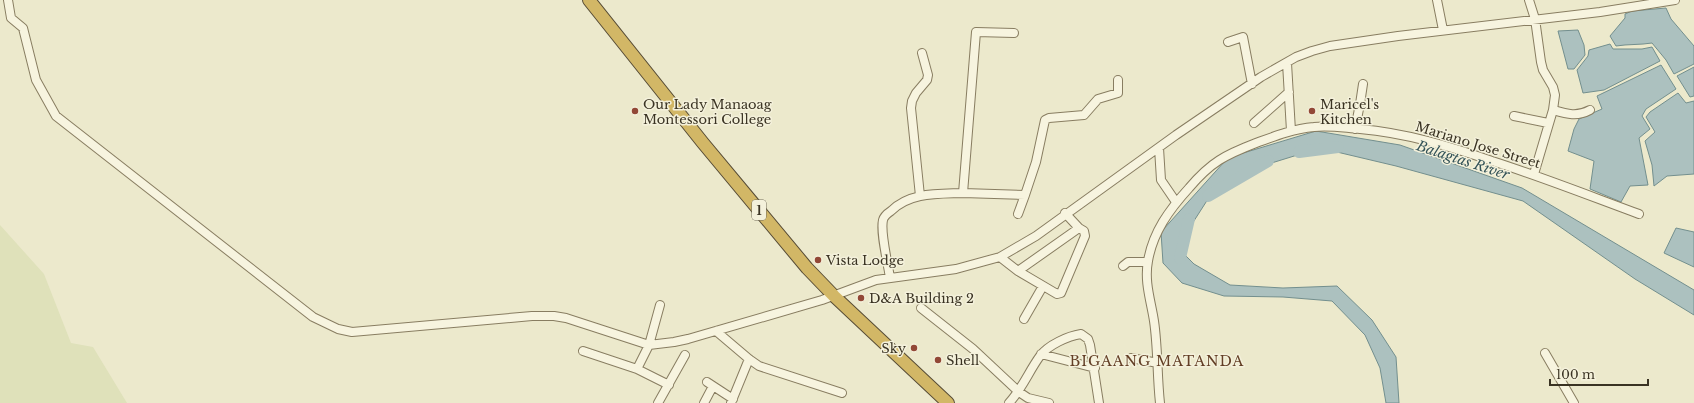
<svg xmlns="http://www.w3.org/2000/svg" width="1694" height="403" viewBox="0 0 1694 403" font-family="'Libre Baskerville',serif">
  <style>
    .farmland { fill: #dfe1ba }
    .water { fill: #acc1bf; stroke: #738f8e }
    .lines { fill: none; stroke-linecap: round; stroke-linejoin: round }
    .river { stroke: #acc1bf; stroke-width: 12 }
    .minor-casing { stroke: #887d61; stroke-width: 10 }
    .highway-casing { stroke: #564b35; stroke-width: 14 }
    .minor { stroke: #f7f4df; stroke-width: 8 }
    .highway { stroke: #d2b766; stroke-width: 12 }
    .poi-dot { fill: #924836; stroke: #f4f1db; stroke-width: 1.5 }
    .labels { text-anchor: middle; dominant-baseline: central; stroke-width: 3; stroke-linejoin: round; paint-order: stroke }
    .shield { fill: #f4f1db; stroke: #726c5a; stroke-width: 1 }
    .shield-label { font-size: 12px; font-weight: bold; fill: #3a3323 }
    .poi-label { font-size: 13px; fill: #3a3323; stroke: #f4f1db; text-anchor: start }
    .street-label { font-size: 13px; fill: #3a3323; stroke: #f4f1db }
    .water-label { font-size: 14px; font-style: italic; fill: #345358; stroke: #f4f1db }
    .neighbourhood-label { font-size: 14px; letter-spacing: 1px; fill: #633f26; stroke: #f4f1db }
  </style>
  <rect width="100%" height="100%" fill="#ece9cc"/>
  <!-- farmland -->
  <path class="farmland" d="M0,225L44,274L71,343L93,347L127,403H0Z"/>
  <!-- water -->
  <path class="water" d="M1666,8L1671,19L1694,46V64L1674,74L1666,60L1652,43C1640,45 1628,44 1616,46L1610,36L1625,18V14L1632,11Z
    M1578,30L1584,45L1585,55L1574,69H1568L1558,31Z
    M1610,44L1613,49H1642L1652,47L1660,61L1604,90L1583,93L1577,70L1588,56L1589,50Z
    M1661,65L1676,89L1646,109L1642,116L1650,129L1639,138L1648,185L1630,186L1621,202L1590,189L1594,161L1568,151L1574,129L1579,119L1602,109L1597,96Z
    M1694,67V96L1690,97L1677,76Z
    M1678,93L1686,103L1694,101V174L1667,176L1654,186L1652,165L1645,141L1655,132L1646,117L1650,112Z
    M1316,131L1400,145L1522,188L1694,290V315L1635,279L1523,201L1396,166L1320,148L1236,174L1208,199L1183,238L1184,254L1194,264L1230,285L1283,288L1337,286L1372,320L1396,357L1399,403H1386L1380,368L1365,335L1332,301L1283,297L1224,296L1182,283L1163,263L1161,232L1225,161L1230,157Z
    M1676,228L1694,232V267L1664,253Z"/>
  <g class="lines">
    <!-- river -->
    <path class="river" d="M1299,152L1338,147
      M1208,196L1268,161
      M1180,258L1189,219"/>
    <defs>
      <path id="minor" d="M8,0L11,18L23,28L36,80L56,116L313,317L338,329L352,332L532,316H554L566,318L649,345L674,342L688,339L822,300L876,280L956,269L1000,257L1036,236L1176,135L1261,77L1296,57L1312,51L1330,46L1398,36L1600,12L1675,0
        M1437,0L1443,30
        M1529,0L1535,19L1541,62L1543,70L1553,87L1555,95L1553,110L1534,174
        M1228,42L1243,37L1252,84
        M1287,63L1291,131
        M1553,110C1567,114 1577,117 1590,110
        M1514,116L1548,123
        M1254,123L1289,92
        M1355,129L1360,104L1363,84
        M1159,148L1161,180L1176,202
        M963,193L1025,195L1036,162L1045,120L1049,118L1084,115L1098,99L1118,93V80
        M920,196L911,108L912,101L916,93L927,80L928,75L922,53
        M1018,214L1025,195
        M1000,257L1018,271L1079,228
        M1123,266L1128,262H1147
        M1018,271L1057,294L1061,293L1085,236L1084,231L1079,228L1065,213
        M890,278C888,263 880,233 883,220C884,216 888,213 891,211C910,192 938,194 963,193L976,32L1014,33
        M921,308L973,349L1019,392L1028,398L1049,403
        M1024,319L1043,286
        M716,331L749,359L759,366L842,393
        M583,351L637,369L669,385
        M1545,353L1574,403
        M1041,354L1095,368
        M1131,358L1158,363
        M637,369L649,345L660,305
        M707,382L733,399
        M658,403L685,355
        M704,403L713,386
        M731,403L749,359
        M1009,403C1022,389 1029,371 1040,356C1048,345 1068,336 1081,334L1088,339L1090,345L1099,403
        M1160,403C1157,376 1158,348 1154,321C1151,301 1144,282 1148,261C1153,232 1169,210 1189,188C1211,162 1225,155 1256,143C1275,136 1293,129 1314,127C1329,125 1345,128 1360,129C1406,133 1449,146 1492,161C1542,177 1590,196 1639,214"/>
      <path id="highway" d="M589,0L703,143L807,268L834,296L948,403"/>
    </defs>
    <!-- minor casing -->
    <use href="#minor" class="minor-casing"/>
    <!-- highway casing -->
    <use href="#highway" class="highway-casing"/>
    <!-- minor -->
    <use href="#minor" class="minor"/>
    <!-- highway -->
    <use href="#highway" class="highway"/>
  </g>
  <!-- markers -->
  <g class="poi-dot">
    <circle cx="635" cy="111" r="4"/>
    <circle cx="1312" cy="111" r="4"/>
    <circle cx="818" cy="260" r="4"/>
    <circle cx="861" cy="298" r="4"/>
    <circle cx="914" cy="348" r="4"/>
    <circle cx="938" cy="360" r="4"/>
  </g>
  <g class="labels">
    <!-- shield labels -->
    <rect class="shield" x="752" y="200" width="14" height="20" rx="3"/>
    <g class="shield-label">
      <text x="759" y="210">1</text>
    </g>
    <!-- poi labels -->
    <g class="poi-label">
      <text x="643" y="104">Our Lady Manaoag<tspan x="643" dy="15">Montessori College</tspan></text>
      <text x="1320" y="104">Maricel's<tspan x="1320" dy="15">Kitchen</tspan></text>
      <text x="826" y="260">Vista Lodge</text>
      <text x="869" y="298">D&amp;A Building 2</text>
      <text x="906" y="348" text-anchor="end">Sky</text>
      <text x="946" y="360">Shell</text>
    </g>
    <!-- street labels -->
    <g class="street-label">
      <text transform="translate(1478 145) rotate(17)">Mariano Jose Street</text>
    </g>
    <!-- water labels -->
    <g class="water-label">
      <text transform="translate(1463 160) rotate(18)">Balagtas River</text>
    </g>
    <!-- neighbourhood labels -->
    <g class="neighbourhood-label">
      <text x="1157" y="361">BIGAANG MATANDA</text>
    </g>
  </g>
  <!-- scale -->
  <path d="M1550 379v6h98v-6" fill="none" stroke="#3a3323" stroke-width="2"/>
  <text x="1556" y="379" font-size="12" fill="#3a3323" stroke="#f4f1db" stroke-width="3" paint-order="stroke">100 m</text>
</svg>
